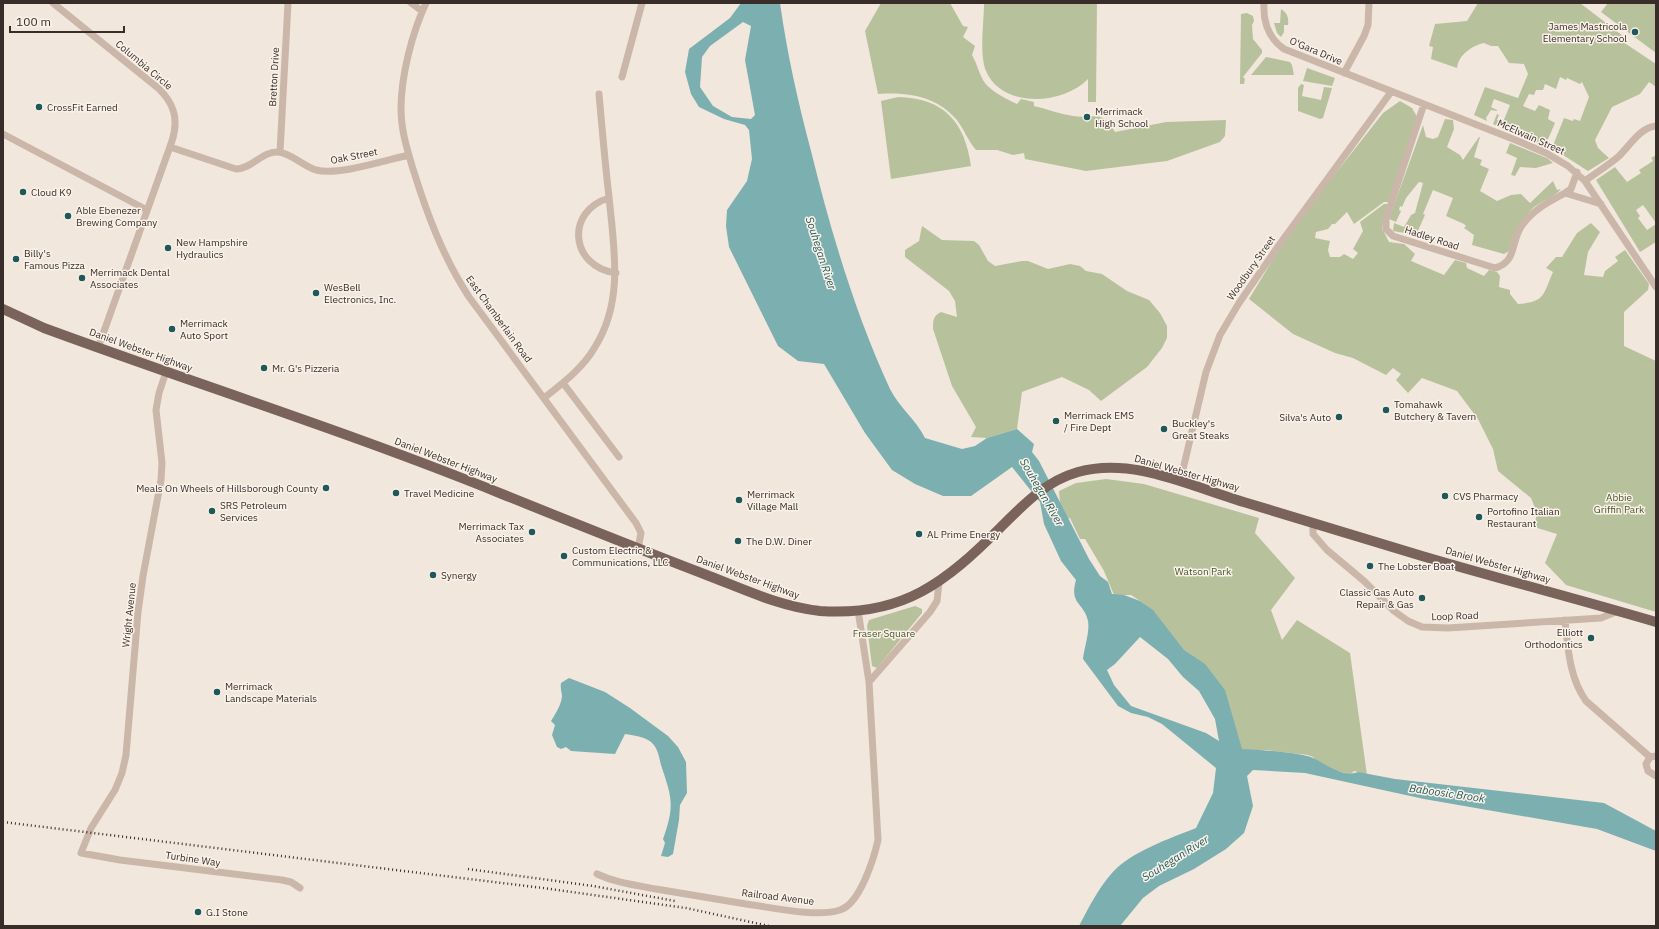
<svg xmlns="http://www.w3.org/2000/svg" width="1659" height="929" viewBox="0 0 1659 929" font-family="'IBM Plex Sans',sans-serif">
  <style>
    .green { fill: #b7c29d }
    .water { fill: #7cafb0; fill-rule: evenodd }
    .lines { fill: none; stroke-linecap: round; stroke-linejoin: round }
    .minor { stroke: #cbb7a9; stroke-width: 7 }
    .primary { stroke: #79635a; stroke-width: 10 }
    .rail { stroke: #382d29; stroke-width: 2.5; stroke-dasharray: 1 3; stroke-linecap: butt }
    .poi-dot { fill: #1e5859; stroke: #faf2e9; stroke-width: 1.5 }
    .labels { text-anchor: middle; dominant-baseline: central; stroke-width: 3; stroke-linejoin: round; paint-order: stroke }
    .poi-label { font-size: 10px; fill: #382d29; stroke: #faf2e9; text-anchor: start }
    .street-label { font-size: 10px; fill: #382d29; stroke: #faf2e9 }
    .park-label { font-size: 10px; fill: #48562c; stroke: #faf2e9 }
    .water-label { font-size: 11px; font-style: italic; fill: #1e5859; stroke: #faf2e9 }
  </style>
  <rect width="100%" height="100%" fill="#f2e7dd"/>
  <!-- green -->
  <path class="green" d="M881,3H950L963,26L968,27L963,37L975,46L972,55C977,64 978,70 982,78C987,90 1007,99 1017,104L1021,99L1034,102V106C1047,109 1060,114 1073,116C1094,119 1102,109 1115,132L1166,122L1226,120L1225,136L1220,142L1167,161L1086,171L1025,159L1024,153L1013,155L997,150H976C968,141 964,129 956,119C936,96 907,92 878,94L865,31Z
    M984,3H1097L1096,102H1088V79C1063,105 1002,109 986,71C979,54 984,22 984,3Z
    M1478,3H1580L1623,36L1626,44L1656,64V87L1649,82L1640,94L1612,107L1595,140L1598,148L1609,158L1588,171L1552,148L1564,118L1573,121L1574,119L1580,121L1589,97L1582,82L1580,84L1567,78L1566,80L1560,77L1556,89L1545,84L1543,90H1536L1534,95L1529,94L1523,106L1535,111L1539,105L1550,110L1548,119L1555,123L1545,146L1493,124L1497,114L1499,115L1497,120L1503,122L1510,105L1494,99L1491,107L1497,110V111L1491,110L1486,118L1487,121L1474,115L1485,87L1518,98L1528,74L1524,64L1509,63L1498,46H1491L1484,43C1472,46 1459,54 1457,68L1431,59L1433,47L1429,46L1435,24L1467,21Z
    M1608,3H1656V53L1601,12Z
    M1281,9C1287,13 1289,17 1288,25H1284V32L1281,37L1277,33L1274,23H1280Z
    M1247,13L1253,16L1254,21L1252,25L1253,39L1262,50V53L1243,77L1245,79L1244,84H1240L1241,14Z
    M1266,57L1290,62L1292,65L1294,75H1251Z
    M1307,68L1335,78L1332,86L1303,81Z
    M1301,84L1304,85L1302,96L1321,100L1324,87L1332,88L1323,118L1320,119L1298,111V88Z
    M898,97C944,98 965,122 971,166L891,179L881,101Z
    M1400,101L1412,108L1419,120L1392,202H1384L1354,224L1347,212L1335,224H1332L1328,229L1316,232L1315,238L1330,241L1328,250L1330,257H1340L1344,254L1353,259L1358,253L1353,249L1363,231L1360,222L1384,204H1388L1382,228L1389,242L1404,244L1415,254L1411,261L1444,275L1455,260L1466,263L1467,268L1484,276L1489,270L1497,272L1500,276L1499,287L1510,290V294L1518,304C1545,302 1543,295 1553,272L1546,268L1556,257H1562L1577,233L1591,223L1600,232L1588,252L1584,275L1603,277L1605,271L1618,261L1615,257L1625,250L1649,284L1648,290L1624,312V346L1656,361V612L1566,585L1545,563L1557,534L1534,527L1537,513L1531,498L1498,471L1493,449L1478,419L1457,391L1422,378L1408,393L1396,380L1401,374L1393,368L1386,375L1353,358L1335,353L1293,334L1249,299L1281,246L1324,188L1383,113Z
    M1445,119L1453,120L1454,129L1447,147L1460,155L1463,160L1479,137H1480L1474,157L1482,160L1480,165L1489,169L1480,191L1497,201L1511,195L1521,194L1530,203L1553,181L1557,190L1561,189C1553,199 1539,201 1530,211C1522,222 1516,238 1509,251L1504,254L1472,245L1474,235L1464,228L1466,226L1464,224L1446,216L1453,198L1433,190L1423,214L1425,215L1416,235L1393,231L1394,223L1404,227L1411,215L1415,213L1423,183L1419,182L1406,198L1402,207L1400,206L1399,210L1401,211L1396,222L1389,219L1423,125L1426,137L1433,139L1438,137Z
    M1510,143L1547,158L1553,163L1536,168L1520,167L1515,176L1511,175L1517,158L1506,153Z
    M1656,155V223L1643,205L1636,210L1640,216L1638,218L1647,230L1656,224V242L1640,252L1596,180L1615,167L1627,182L1641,173L1639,170L1653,161L1651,158Z
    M922,226L942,240L974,241L979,245L988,261L995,266L1022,261H1028L1048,269L1070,264L1080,266L1086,271L1102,274L1127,291L1149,300L1160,313L1167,326V338L1162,348L1147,367L1101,401L1089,390L1062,377L1022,392L1017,429L987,438L971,437L976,427L952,386L933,329C933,320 933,316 941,312L957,317L955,301L949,291L905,257V250L919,241Z
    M1106,479L1144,484L1259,518L1255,533L1295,578L1271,610L1282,640L1297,620L1350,653L1367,775L1354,771L1351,774L1322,768L1313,757L1308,755L1265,750L1243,752L1178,653L1143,603L1131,595H1114L1104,571L1085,539H1080L1070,518L1066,519L1060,503L1059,491L1076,483Z
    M915,606L922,609V613L877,668L872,666L867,626L869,620Z"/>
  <!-- water -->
  <path class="water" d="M741,3H780C787,53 798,102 811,151C831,232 855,313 890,389C899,407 916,420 925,438L962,449L975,446L987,438L1017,429L1034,444L1032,452L1039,461L1089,559L1100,576L1108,582L1112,594L1124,595L1140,601L1153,610L1184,650L1205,664L1225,690L1242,749C1259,750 1299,752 1313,758C1326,764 1343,778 1358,772L1395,779L1604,803L1656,831V851L1597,829L1424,799L1305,773L1253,770L1247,776L1253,806L1244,833L1226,849L1194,869L1159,886L1143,898L1120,926H1079C1089,907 1098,889 1112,873C1130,852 1171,838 1196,828L1213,793L1216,768L1162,724L1148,717L1131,713L1118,706L1083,659C1084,648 1090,632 1088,621C1084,602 1069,605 1076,580L1061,561L1044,524L1040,502L1012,467L971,496H943L915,484L892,470L865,433L824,364L798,361L778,346L729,247L726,226L727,210L747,181L752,159L749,130L745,125L724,119L699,107L691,94L685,72L689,49L730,18ZM743,22L751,26L745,60L755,115L751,119L732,117L713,106L700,87L702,57L710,46ZM1140,637L1168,659L1183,677L1199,691L1215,719L1219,741L1206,733L1131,706L1114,685L1107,670L1115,664Z
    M569,678L605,692L630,708L668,736L678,747L686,762L687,793L680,805L679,820L673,854L668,857L661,856L665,843L663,839C675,805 672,798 661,765C659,757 658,748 651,742C645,737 633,735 625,734L615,754L571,751L566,747L561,749L557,747L552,735L555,725L551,721C555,715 562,703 562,696C562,692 560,689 561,683Z"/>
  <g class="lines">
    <!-- minor -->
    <path class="minor" d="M53,3L158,88C174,103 179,119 172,141L98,348
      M411,3L422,11
      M426,3C412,33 401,76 401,109C401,130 407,149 413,169C427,214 443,257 469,297L636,523L641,533L638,549
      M1264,3C1263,22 1268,38 1284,49L1518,141L1546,153L1568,166L1585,181L1656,287
      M1344,73L1364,36L1368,25L1369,3
      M622,77L642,3
      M1424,104L1386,219V229L1393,236L1495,268C1518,262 1510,240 1523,224C1534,209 1549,202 1565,193L1601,204
      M3,134L147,210
      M170,147L236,169C252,169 262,151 278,152C291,153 303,166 316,170C338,176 386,160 409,155
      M280,152L288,3
      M1585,181C1596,173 1607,166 1618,157C1629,147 1640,127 1656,126
      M1565,193L1571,189L1577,172
      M609,198C565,211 570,267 616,273
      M166,372L159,393L156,410L162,463L161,480L143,576L138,612L126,755L122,773L115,790L91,828L81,853L120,860L282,880L291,882L300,888
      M563,383L619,457
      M544,398C563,383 583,368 595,347C624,301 614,248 609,197C605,163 602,128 599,94
      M1180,482L1206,372L1220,335L1239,303L1279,245L1391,92
      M1313,523V534L1327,550L1364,581L1394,611L1408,621L1422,627L1448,628L1601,618L1618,611
      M858,610L869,682
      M1565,620C1568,648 1569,677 1586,701L1650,757
      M1656,756L1650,757L1646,764L1648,771L1656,776
      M597,874C616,883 636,885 656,889C686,894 716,899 746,904C770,907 817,918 840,910C860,904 874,858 878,840L869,682L930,612L937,601L939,583"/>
    <!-- primary -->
    <path class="primary" d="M3,309L44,328C196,384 352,433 502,494C569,521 636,548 704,574C741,588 780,607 820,611C903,617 946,582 1001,527C1024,504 1046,481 1078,472C1134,456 1194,488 1247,503C1305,520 1363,538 1422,556C1500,579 1578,599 1656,622"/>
    <!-- rail -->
    <path class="rail" d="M3,822L543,888L686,908L769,926
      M468,869L593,886L675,901"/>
  </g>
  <!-- markers -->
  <g class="poi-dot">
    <circle cx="1635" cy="32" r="4"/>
    <circle cx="39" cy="107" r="4"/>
    <circle cx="1087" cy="117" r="4"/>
    <circle cx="23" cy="192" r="4"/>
    <circle cx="68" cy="216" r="4"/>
    <circle cx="168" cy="248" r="4"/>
    <circle cx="16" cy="259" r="4"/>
    <circle cx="82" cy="278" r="4"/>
    <circle cx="316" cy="293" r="4"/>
    <circle cx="172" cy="329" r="4"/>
    <circle cx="264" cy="368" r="4"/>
    <circle cx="1386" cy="410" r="4"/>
    <circle cx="1339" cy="417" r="4"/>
    <circle cx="1056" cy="421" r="4"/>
    <circle cx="1164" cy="429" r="4"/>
    <circle cx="326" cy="488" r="4"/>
    <circle cx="396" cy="493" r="4"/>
    <circle cx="1445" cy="496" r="4"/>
    <circle cx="739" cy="500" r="4"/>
    <circle cx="212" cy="511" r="4"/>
    <circle cx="1479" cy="517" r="4"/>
    <circle cx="532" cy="532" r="4"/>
    <circle cx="919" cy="534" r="4"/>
    <circle cx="738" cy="541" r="4"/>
    <circle cx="564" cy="556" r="4"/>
    <circle cx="1370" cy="566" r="4"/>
    <circle cx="433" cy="575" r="4"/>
    <circle cx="1422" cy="598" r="4"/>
    <circle cx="1591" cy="638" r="4"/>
    <circle cx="217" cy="692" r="4"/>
    <circle cx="198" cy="912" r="4"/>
  </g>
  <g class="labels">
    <!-- poi labels -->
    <g class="poi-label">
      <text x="1627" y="26" text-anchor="end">James Mastricola<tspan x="1627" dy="12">Elementary School</tspan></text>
      <text x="47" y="107">CrossFit Earned</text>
      <text x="1095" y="111">Merrimack<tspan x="1095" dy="12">High School</tspan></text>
      <text x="31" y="192">Cloud K9</text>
      <text x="76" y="210">Able Ebenezer<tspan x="76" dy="12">Brewing Company</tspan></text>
      <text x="176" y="242">New Hampshire<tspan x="176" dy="12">Hydraulics</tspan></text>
      <text x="24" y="253">Billy's<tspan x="24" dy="12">Famous Pizza</tspan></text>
      <text x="90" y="272">Merrimack Dental<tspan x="90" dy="12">Associates</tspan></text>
      <text x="324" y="287">WesBell<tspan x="324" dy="12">Electronics, Inc.</tspan></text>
      <text x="180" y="323">Merrimack<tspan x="180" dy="12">Auto Sport</tspan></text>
      <text x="272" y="368">Mr. G's Pizzeria</text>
      <text x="1394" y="404">Tomahawk<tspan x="1394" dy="12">Butchery &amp; Tavern</tspan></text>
      <text x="1064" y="415">Merrimack EMS<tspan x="1064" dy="12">/ Fire Dept</tspan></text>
      <text x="1331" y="417" text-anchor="end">Silva's Auto</text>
      <text x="1172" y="423">Buckley's<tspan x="1172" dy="12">Great Steaks</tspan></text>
      <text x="318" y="488" text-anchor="end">Meals On Wheels of Hillsborough County</text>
      <text x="404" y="493">Travel Medicine</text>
      <text x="747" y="494">Merrimack<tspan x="747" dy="12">Village Mall</tspan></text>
      <text x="1453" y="496">CVS Pharmacy</text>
      <text x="220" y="505">SRS Petroleum<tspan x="220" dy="12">Services</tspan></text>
      <text x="1487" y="511">Portofino Italian<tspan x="1487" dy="12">Restaurant</tspan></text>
      <text x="524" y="526" text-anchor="end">Merrimack Tax<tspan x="524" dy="12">Associates</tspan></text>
      <text x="927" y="534">AL Prime Energy</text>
      <text x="746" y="541">The D.W. Diner</text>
      <text x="572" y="550">Custom Electric &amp;<tspan x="572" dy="12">Communications, LLC</tspan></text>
      <text x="1378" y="566">The Lobster Boat</text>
      <text x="441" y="575">Synergy</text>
      <text x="1414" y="592" text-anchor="end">Classic Gas Auto<tspan x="1414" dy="12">Repair &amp; Gas</tspan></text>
      <text x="1583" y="632" text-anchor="end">Elliott<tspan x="1583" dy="12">Orthodontics</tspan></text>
      <text x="225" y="686">Merrimack<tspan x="225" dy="12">Landscape Materials</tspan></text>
      <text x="206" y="912">G.I Stone</text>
    </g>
    <!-- street labels -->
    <g class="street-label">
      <text transform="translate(1316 51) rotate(23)">O'Gara Drive</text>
      <text transform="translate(144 65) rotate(40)">Columbia Circle</text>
      <text transform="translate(274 77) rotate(-87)">Bretton Drive</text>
      <text transform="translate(1531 137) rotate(24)">McElwain Street</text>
      <text transform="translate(354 156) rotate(-11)">Oak Street</text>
      <text transform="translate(1432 238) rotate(18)">Hadley Road</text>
      <text transform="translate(1251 268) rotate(-55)">Woodbury Street</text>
      <text transform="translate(499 319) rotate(54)">East Chamberlain Road</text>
      <text transform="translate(141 350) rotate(20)">Daniel Webster Highway</text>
      <text transform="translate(446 460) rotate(21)">Daniel Webster Highway</text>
      <text transform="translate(1187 473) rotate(16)">Daniel Webster Highway</text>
      <text transform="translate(1498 565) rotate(16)">Daniel Webster Highway</text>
      <text transform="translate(748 577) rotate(20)">Daniel Webster Highway</text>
      <text transform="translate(129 615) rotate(-84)">Wright Avenue</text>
      <text transform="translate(1455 616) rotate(-2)">Loop Road</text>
      <text transform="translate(193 859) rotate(8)">Turbine Way</text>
      <text transform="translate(778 897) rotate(7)">Railroad Avenue</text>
    </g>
    <!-- park labels -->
    <g class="park-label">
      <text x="1619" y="497">Abbie<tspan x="1619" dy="12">Griffin Park</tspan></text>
      <text x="1203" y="571">Watson Park</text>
      <text x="884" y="633">Fraser Square</text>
    </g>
    <!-- water labels -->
    <g class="water-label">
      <text transform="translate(821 253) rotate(72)">Souhegan River</text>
      <text transform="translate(1042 492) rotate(60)">Souhegan River</text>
      <text transform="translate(1447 793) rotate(8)">Baboosic Brook</text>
      <text transform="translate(1175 858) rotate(-32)">Souhegan River</text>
    </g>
  </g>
  <!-- border -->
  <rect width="1659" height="929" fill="none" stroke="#382d29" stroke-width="8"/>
  <!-- scale -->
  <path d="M10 26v6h114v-6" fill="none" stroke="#382d29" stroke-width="2"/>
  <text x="16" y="26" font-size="12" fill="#382d29" stroke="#faf2e9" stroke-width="3" paint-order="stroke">100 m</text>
</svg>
